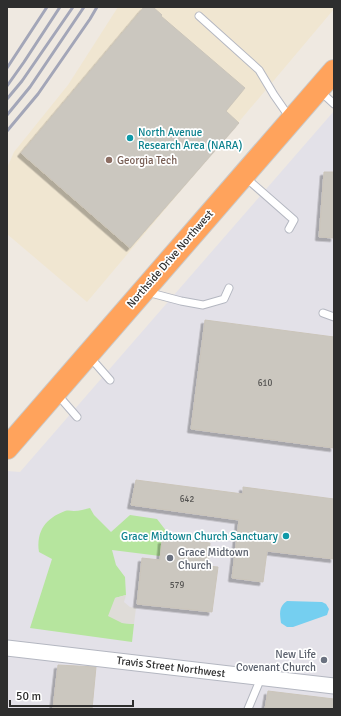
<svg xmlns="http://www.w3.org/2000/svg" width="341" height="716" viewBox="0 0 341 716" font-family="Signika,sans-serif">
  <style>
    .industrial { fill: #e3e1e8 }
    .education { fill: #f0e6d1 }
    .green { fill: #b6e59e }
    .plaza { fill: #dfdcd8 }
    .water { fill: #75cff0 }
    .building { fill: #cbc7bf; stroke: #cbc5ba; filter: url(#shadow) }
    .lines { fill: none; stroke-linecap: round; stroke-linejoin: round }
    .lane-casing { stroke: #b4b7c1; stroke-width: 9 }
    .street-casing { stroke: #b4b7c1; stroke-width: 17 }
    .highway-casing { stroke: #c9c9c9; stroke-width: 24 }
    .lane { stroke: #fff; stroke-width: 7 }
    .street { stroke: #fff; stroke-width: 15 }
    .highway { stroke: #ffa35c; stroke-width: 22 }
    .rail { stroke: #a3a6b8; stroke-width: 3 }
    .culture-dot { fill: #0f9aa8; stroke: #fff; stroke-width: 1.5 }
    .education-dot { fill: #8d6e63; stroke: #fff; stroke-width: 1.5 }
    .worship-dot { fill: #6b7280; stroke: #fff; stroke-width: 1.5 }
    .labels { text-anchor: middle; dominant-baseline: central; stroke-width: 3.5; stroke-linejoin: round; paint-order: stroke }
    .number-label { font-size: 9px; fill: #555452 }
    .culture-label { font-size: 11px; fill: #0d838f; stroke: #fff; text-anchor: start }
    .education-label { font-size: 11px; fill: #785e54; stroke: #fff; text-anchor: start }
    .street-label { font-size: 11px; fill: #2e2e2e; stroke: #fff }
    .worship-label { font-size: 11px; fill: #5b616d; stroke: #fff; text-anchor: start }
  </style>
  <defs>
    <filter id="shadow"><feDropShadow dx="-3.5" dy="3.5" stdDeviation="0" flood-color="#0004"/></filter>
  </defs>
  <rect width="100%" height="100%" fill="#efe9e1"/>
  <!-- industrial -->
  <path class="industrial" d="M334,111V709H7V471L20,472Z"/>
  <!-- education -->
  <path class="education" d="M118,7H334V9L87,302L7,234V168L14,152L68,85Z"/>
  <!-- green -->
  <path class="green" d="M90,508L94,515L111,532L130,515L157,519L174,541L162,540L160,556L112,550L116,565L125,577L126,595L115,598L122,623L134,624L132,642L30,628L52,559L39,552C36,531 46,518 65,511C69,510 71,511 74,511C79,511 85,509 90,508Z"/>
  <!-- plaza -->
  <path class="plaza" d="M126,595L124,602L130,607L136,608L134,624L122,623L108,616L115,598Z"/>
  <!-- water -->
  <path class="water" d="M287,601L322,602L326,604L329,609L327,615L293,627H287L281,623C280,614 278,607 287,601Z"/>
  <!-- building -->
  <path class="building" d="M144,7H153L162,15L161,16L245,88L226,111L239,123L130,248L21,153Z
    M324,172H334V238L319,237Z
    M205,320L334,337V448L191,429Z
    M136,480L243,494V487L334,499V559L267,551L263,582L232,578L239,520L131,505Z
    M174,538L210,543L208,566L218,567L212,612L137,604L142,558L160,560L162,540L174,541Z
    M58,665L96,667L92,709H53Z
    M268,691L334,699V709H265Z"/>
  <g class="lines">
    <defs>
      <path id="lane" d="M199,16L259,70L274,95L290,118
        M320,91L334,104
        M245,177L294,220L289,229
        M147,292L181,301L203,305L224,299L229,288
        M323,313L334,317
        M89,356L110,380
        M57,394L77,417
        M248,709L261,678"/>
      <path id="street" d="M7,648L334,686"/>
      <path id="highway" d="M7,448L334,71"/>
    </defs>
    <!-- lane casing -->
    <use href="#lane" class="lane-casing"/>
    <!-- street casing -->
    <use href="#street" class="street-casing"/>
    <!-- highway casing -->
    <use href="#highway" class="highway-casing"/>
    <!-- lane -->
    <use href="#lane" class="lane"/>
    <!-- street -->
    <use href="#street" class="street"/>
    <!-- highway -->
    <use href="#highway" class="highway"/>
    <!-- rail -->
    <path class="rail" d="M7,68L47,7
      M7,86L24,62L60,7
      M7,99L22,81L73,7
      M7,115L30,87L84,7
      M7,131L38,94L90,19L97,7"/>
  </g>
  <!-- markers -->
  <g class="culture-dot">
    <circle cx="130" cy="138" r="4"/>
    <circle cx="286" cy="536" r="4"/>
  </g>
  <circle class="education-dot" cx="109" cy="160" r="4"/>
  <g class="worship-dot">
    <circle cx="170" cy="558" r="4"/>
    <circle cx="324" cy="660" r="4"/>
  </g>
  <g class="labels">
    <!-- number labels -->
    <g class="number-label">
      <text x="265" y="383">610</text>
      <text x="187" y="499">642</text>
      <text x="177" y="585">579</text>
    </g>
    <!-- culture labels -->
    <g class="culture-label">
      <text x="138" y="132">North Avenue<tspan x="138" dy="13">Research Area (NARA)</tspan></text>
      <text x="278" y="536" text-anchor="end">Grace Midtown Church Sanctuary</text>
    </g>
    <!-- education labels -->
    <g class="education-label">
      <text x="117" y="160">Georgia Tech</text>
    </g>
    <!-- street labels -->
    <g class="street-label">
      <text transform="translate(170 259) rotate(-49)">Northside Drive Northwest</text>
      <text transform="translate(171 667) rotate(7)">Travis Street Northwest</text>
    </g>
    <!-- worship labels -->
    <g class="worship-label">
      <text x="178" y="552">Grace Midtown<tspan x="178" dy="13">Church</tspan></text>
      <text x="316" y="654" text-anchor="end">New Life<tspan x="316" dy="13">Covenant Church</tspan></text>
    </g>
  </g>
  <!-- border -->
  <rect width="341" height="716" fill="none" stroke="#2e2e2e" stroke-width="16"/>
  <!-- scale -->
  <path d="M10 700v6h123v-6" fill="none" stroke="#2e2e2e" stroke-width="2"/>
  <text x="16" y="700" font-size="12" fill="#2e2e2e" stroke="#ffffff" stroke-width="3" paint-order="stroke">50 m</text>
</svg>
